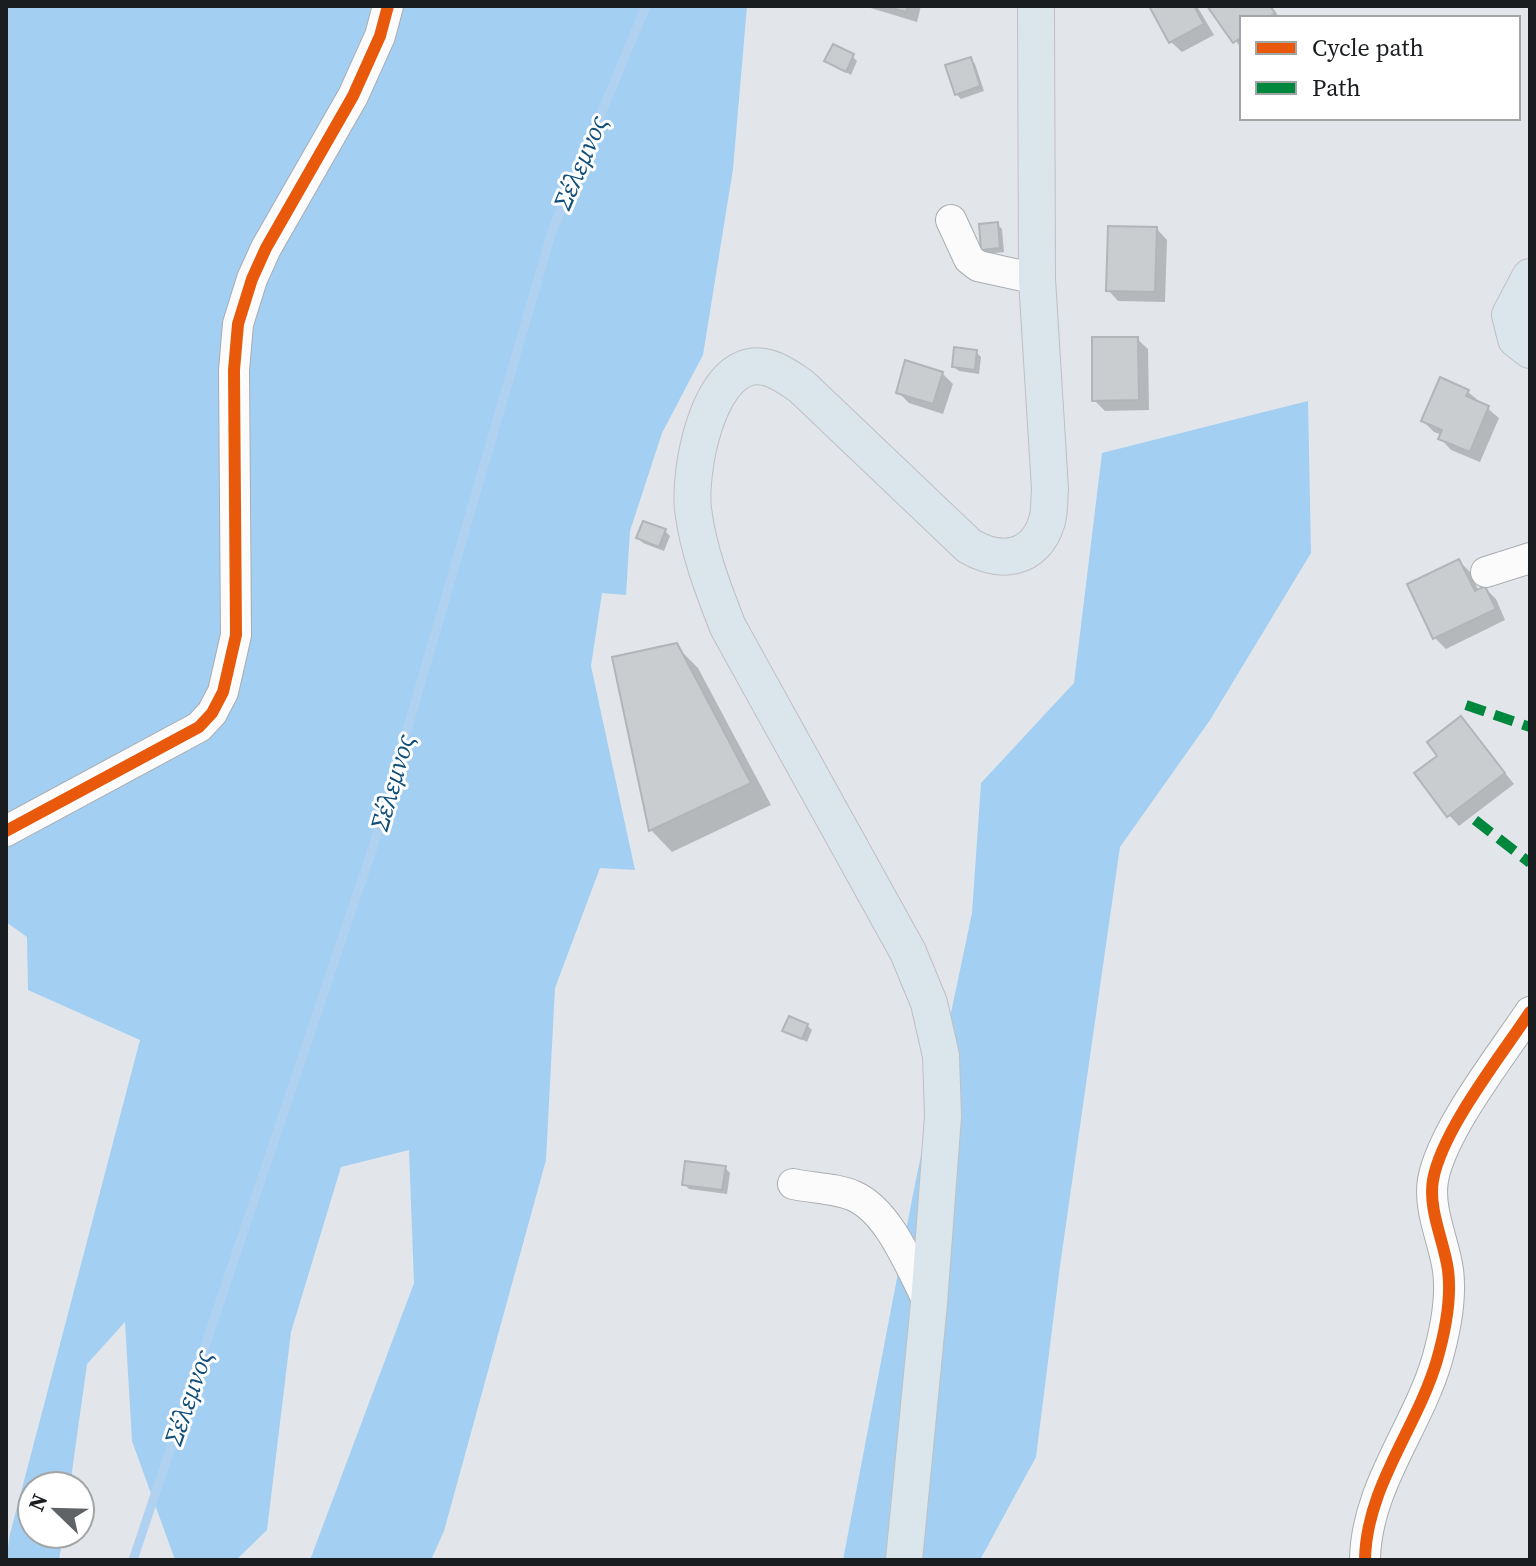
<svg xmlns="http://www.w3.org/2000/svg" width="1536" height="1566" viewBox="0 0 1536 1566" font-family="'Source Serif 4',serif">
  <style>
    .green { fill: #a3cff3 }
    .shadow { fill: #0003 }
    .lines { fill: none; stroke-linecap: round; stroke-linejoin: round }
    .stream { stroke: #b0d2f0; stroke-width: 9 }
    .building { fill: #cacdd0; stroke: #b2b5b8; stroke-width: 2 }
    .minor-casing { stroke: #a9acaf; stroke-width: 32 }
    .major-casing { stroke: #bec0c2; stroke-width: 38 }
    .minor { stroke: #fbfbfc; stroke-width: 30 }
    .major { stroke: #dbe5ec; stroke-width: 36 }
    .quiet { stroke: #00873e; stroke-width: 10; stroke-dasharray: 20 10; stroke-linecap: butt }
    .cycleway-casing { stroke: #fff; stroke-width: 17 }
    .cycleway { stroke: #e8590c; stroke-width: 12 }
    .labels { text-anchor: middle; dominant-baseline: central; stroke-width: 6; stroke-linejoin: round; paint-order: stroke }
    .water-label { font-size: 26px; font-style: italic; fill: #104f7a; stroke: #fff }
  </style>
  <rect width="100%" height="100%" fill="#e2e6ea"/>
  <!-- green -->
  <path class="green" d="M6,6H747L733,169L703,355L662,433L630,531L626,595L602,593L591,666L635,870L600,868L555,988L546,1160L444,1531L431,1560H310L414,1283L409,1150L341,1167L291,1332L267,1530L236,1560H175L132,1441L125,1322L87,1364L70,1486H32V1534H63L59,1560H6L10,1534L140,1040L28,990L27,937L6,922Z
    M1308,401L1311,553L1210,720L1120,847L1060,1266L1036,1457L980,1560H843L915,1184L972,913L981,783L1074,683L1102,453Z"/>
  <!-- shadow -->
  <path class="shadow" d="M864,6H921L917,22Z
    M1151,6H1197L1214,35L1182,52L1171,42Z
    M1209,6H1271L1280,18H1242V49Z
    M852,56L857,61L851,75L827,61Z
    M970,59L975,64L984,91L961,99L956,94Z
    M997,224L1002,229L1004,252L988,254L983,249Z
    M1157,229L1167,240L1165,302L1118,301L1108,290Z
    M1137,339L1148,349L1149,410L1105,411L1094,400Z
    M976,352L981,357L979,374L959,371L954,367Z
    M942,373L953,384L943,414L909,403L898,392Z
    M1467,391L1499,418L1480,462L1451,450L1441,439L1442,435L1434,432L1423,421Z
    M665,531L670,536L664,551L643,543L638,538Z
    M1459,561L1470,572L1479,591L1485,588L1496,599L1505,620L1446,649L1435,638Z
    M676,646L698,668L771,805L672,852L651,830L615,658Z
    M1461,719L1514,784L1459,826L1449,815L1440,756Z
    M807,1025L812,1030L807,1042L785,1030Z
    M725,1168L730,1173L727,1194L689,1189L684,1184Z"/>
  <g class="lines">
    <!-- stream -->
    <path class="stream" d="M133,1560L374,844L552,231L646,6"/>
  </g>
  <!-- building -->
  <path class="building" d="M885,6H908L906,12Z
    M1149,6H1194L1204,24L1169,43Z
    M1207,6H1270L1275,13L1268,18H1242V37L1233,43Z
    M833,44L854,54L846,72L824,61Z
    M971,57L980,86L955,95L945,65Z
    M998,222L1000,248L981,250L979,224Z
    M1108,226L1157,227L1155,292L1106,291Z
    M1092,337H1138L1139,400L1092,401Z
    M954,347L977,350L975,370L952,367Z
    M905,360L943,372L933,404L896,393Z
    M1440,377L1469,390L1466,396L1489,406L1470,452L1438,439L1442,430L1421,421Z
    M643,521L666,529L659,547L636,538Z
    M1459,559L1475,591L1485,586L1496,609L1433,639L1407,584Z
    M677,643L751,783L649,831L612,657Z
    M1461,716L1505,773L1447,817L1414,773L1437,756L1427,742Z
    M789,1016L808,1024L802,1039L782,1031Z
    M685,1161L726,1166L722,1190L682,1185Z"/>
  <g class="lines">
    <defs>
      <path id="minor" d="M951,220L969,259L978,266L1037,279
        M1486,572L1530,558
        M6,831L199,727L212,713L223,692L236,635L234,370L238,324L252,279L266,248L353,96L380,36L388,6
        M793,1184C811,1188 837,1188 854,1196C890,1212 911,1269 929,1303
        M1365,1560C1366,1487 1417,1428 1437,1360C1445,1332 1452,1300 1448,1270C1444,1241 1428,1210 1433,1180C1442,1130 1501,1056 1530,1012"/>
      <path id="major" d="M1530,277L1510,315L1516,339L1530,350
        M904,1560L929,1303L943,1116L941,1056L929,1003L908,952L728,627C713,589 698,550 693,509C689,472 706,377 750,367C769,363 786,376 801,386L969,546C1000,564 1035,561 1047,521C1050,511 1049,499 1050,489L1037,279L1036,6"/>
    </defs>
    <!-- minor casing -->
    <use href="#minor" class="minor-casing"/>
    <!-- major casing -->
    <use href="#major" class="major-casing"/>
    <!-- minor -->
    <use href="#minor" class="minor"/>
    <!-- major -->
    <use href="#major" class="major"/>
    <!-- quiet -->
    <path class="quiet" d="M1466,705L1530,727
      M1475,820L1530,863"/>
    <defs>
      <path id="cycleway" d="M6,831L199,727L212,713L223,692L236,635L234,370L238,324L252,279L266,248L353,96L380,36L388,6
        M1365,1560C1366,1487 1417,1428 1437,1360C1445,1332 1452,1300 1448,1270C1444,1241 1428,1210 1433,1180C1442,1130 1501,1056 1530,1012"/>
    </defs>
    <!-- cycleway casing -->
    <use href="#cycleway" class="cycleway-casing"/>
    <!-- cycleway -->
    <use href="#cycleway" class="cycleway"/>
  </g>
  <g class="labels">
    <!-- water labels -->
    <g class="water-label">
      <text transform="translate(580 163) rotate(-67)">Σέλεμνος</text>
      <text transform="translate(392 783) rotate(-74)">Σέλεμνος</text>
      <text transform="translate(188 1398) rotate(-71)">Σέλεμνος</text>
    </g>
  </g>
  <!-- border -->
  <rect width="1536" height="1566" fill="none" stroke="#1a1d1f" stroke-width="16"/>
  <!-- legend -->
  <rect x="1240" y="16" width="280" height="104" fill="#ffffff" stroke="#a3a5a5" stroke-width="2"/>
  <rect x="1256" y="42" width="40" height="12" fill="#e8590c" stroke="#a3a5a5" stroke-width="2"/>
  <text x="1312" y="56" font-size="24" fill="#1a1d1f">Cycle path</text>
  <rect x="1256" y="82" width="40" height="12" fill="#00873e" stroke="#a3a5a5" stroke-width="2"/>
  <text x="1312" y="96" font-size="24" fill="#1a1d1f">Path</text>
  <!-- north arrow -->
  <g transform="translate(56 1510) rotate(293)"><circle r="38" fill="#ffffff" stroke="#a3a5a5" stroke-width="2"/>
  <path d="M0-6L14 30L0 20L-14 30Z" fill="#606366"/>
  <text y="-12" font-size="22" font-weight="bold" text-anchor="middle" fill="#1a1d1f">N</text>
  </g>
</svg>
